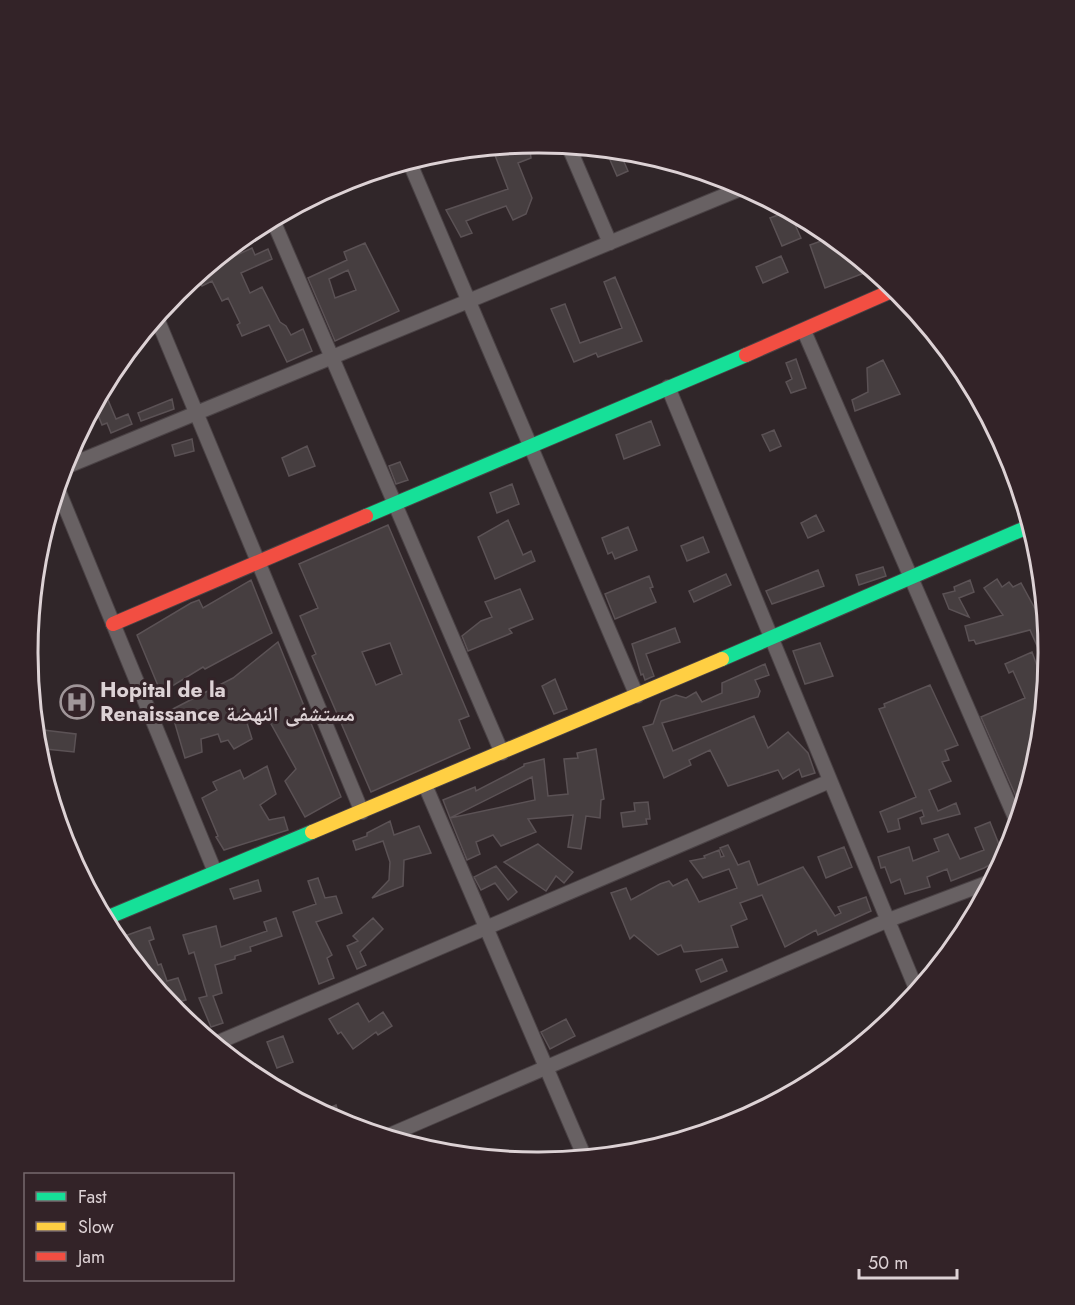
<svg xmlns="http://www.w3.org/2000/svg" width="1075" height="1305" viewBox="0 0 1075 1305" font-family="Jost,'Noto Naskh Arabic',sans-serif">
  <style>
    .building { fill: #463e40; stroke: #5b5255; stroke-width: 1.5; fill-rule: evenodd }
    .lines { fill: none; stroke-linecap: round; stroke-linejoin: round }
    .street-casing { stroke: #4a4245; stroke-width: 16 }
    .fast-casing { stroke: #4a4245; stroke-width: 16 }
    .slow-casing { stroke: #4a4245; stroke-width: 16 }
    .jam-casing { stroke: #4a4245; stroke-width: 16 }
    .street { stroke: #686163; stroke-width: 14 }
    .fast { stroke: #16e098; stroke-width: 14 }
    .slow { stroke: #ffcf43; stroke-width: 14 }
    .jam { stroke: #f24e42; stroke-width: 14 }
    .labels { text-anchor: middle; dominant-baseline: central; stroke-width: 6; stroke-linejoin: round; paint-order: stroke }
    .poi-label { font-size: 21px; font-weight: bold; fill: #ddd2d5; stroke: #332328; text-anchor: start }
    .rim { fill: none; stroke: #ddd2d5; stroke-width: 3 }
  </style>
  <rect width="100%" height="100%" fill="#302629"/>
  <!-- building -->
  <path class="building" d="M529,143L531,158L518,163L532,198L526,214L513,220L506,206L481,215L466,221L472,233L461,237L446,210L508,189L493,150L506,145Z
    M621,155L628,171L617,176L610,160Z
    M789,211L801,238L782,246L770,218Z
    M832,237L838,242L872,270L825,288L810,245Z
    M365,243L399,311L335,341L308,278L347,260L344,252ZM348,270L356,290L335,298L329,279Z
    M252,248L255,255L268,249L272,259L241,273L250,293L262,287L280,322L286,326L291,335L303,329L312,351L287,362L269,325L242,336L237,325L240,323L228,298L222,301L212,281L202,286L196,275L202,271Z
    M781,256L788,272L763,283L756,267Z
    M615,277L642,341L598,357L596,353L574,362L551,309L565,304L580,343L622,328L604,282Z
    M796,359L806,388L791,393L786,382L792,379L786,363Z
    M883,360L900,394L855,411L852,400L868,392L867,368Z
    M103,388L116,419L128,414L132,424L111,433L107,423L102,425L94,405Z
    M172,399L174,409L141,421L138,413Z
    M651,421L660,445L624,459L616,435Z
    M774,430L781,446L770,451L762,435Z
    M192,439L194,451L175,456L172,445Z
    M307,446L315,466L289,476L282,458Z
    M400,462L408,480L396,484L389,466Z
    M512,484L519,504L497,513L490,493Z
    M816,515L824,531L808,538L801,523Z
    M508,520L523,555L531,551L535,561L495,579L478,537Z
    M388,525L469,716L459,720L470,748L371,792L312,656L316,654L300,616L318,608L299,564ZM390,643L402,674L376,685L362,652Z
    M628,527L637,550L615,559L612,552L608,554L602,538Z
    M703,537L709,552L687,561L681,546Z
    M883,567L886,576L859,585L856,575Z
    M818,570L824,586L772,604L766,591Z
    M726,574L731,585L694,602L689,591Z
    M649,576L653,587L650,588L656,602L615,619L605,594Z
    M997,579L1002,587L1009,582L1013,587L1021,583L1046,629L1047,644L1038,648L1030,630L976,644L974,640L969,641L965,626L1003,615L984,588Z
    M251,580L272,633L205,669L203,667L161,693L137,635L191,603L199,600L203,608Z
    M970,580L974,592L959,598L969,617L949,609L943,594L955,591L954,587Z
    M520,589L533,619L509,629L512,633L468,651L462,636L481,621L492,617L485,602Z
    M675,628L680,642L646,654L654,676L645,680L643,674L641,675L632,644Z
    M278,642L341,797L305,817L285,781L296,769L266,715L247,723L252,739L234,749L228,740L221,742L218,734L201,739L202,752L185,758L171,710L233,678Z
    M820,643L833,676L805,684L793,651Z
    M1032,652L1045,688L1042,710L1038,712L1041,721L1038,752L1021,808L981,717L1025,698L1013,671L1009,673L1005,664Z
    M765,664L769,675L755,680L760,691L758,697L662,723L673,751L754,716L768,748L788,732L808,753L815,773L802,777L799,769L783,779L778,770L728,786L710,750L689,760L691,765L664,778L643,727L653,724L661,701L676,695L686,698L696,692L702,702L722,693V683Z
    M555,679L567,709L554,714L542,686Z
    M930,685L958,745L945,750L949,760L942,762L951,781L929,790L938,811L956,803L960,814L922,824L920,818L924,816L922,810L898,819L900,829L888,832L880,812L916,797L879,709L885,707L884,704Z
    M35,729L76,734L74,752L36,748Z
    M596,749L604,799L601,800L600,818L586,816L581,849L568,847L573,815L528,819L536,832L501,846L493,835L476,842L480,854L467,860L450,818L535,800L532,777L450,818L443,800L475,787L476,791L524,766V764L544,759L548,796L568,794L564,759L578,758L577,753Z
    M267,766L276,794L260,805L269,820L284,817L288,830L224,850L216,837L218,836L202,798L217,790L213,782L240,770L244,779Z
    M648,802L650,819H646L647,824L623,827L621,813L635,811L634,803Z
    M390,821L394,835L419,826L431,853L404,860L403,886L372,898L389,880L390,862L383,841L356,850L353,841L367,836V833Z
    M990,822L1004,857L984,868L951,881L947,869L927,877L930,887L905,894L900,879L891,883L885,867L881,868L878,857L909,847L913,861L939,851L934,839L948,834L960,859L984,850L975,828Z
    M538,844L573,872L564,883L556,876L546,891L504,862Z
    M728,845L738,865L749,861L758,885L803,867L835,916L841,913L838,907L866,897L871,911L818,935L816,930L785,947L762,895L740,903L747,919L731,926L738,947L684,952L681,945L658,955L634,935L630,939L611,893L626,888L631,900L660,884L669,881L673,886L687,879L699,902L737,888L729,869L703,878L690,861L705,858L704,856L719,850L721,857L724,856L720,848Z
    M844,847L852,867L826,878L818,857Z
    M496,866L517,892L508,900L495,883L481,890L474,877Z
    M318,878L325,898L336,896L342,913L316,922L332,955L327,958L334,978L319,984L293,912L316,904L308,881Z
    M258,880L261,891L234,899L230,889Z
    M276,918L282,936L250,947L251,951L235,956V959L215,965L222,993L213,996L223,1023L211,1027L199,998L207,996L194,952L189,954L183,935L216,926L221,947L267,931L264,922Z
    M373,918L383,929L360,952L366,965L357,969L347,946L358,941L353,936Z
    M150,927L154,939L149,941L158,965L161,964L167,981L178,978L186,1000L178,1002L185,1020L123,948L119,938Z
    M722,959L727,971L701,982L696,970Z
    M358,1003L369,1022L383,1012L392,1026L378,1035L376,1032L353,1049L341,1032L338,1034L329,1019Z
    M566,1019L575,1036L550,1049L541,1032Z
    M283,1036L293,1062L277,1068L267,1042Z
    M336,1105L341,1124L319,1112Z"/>
  <g class="lines">
    <defs>
      <path id="street" d="M568,145L610,243
        M409,161L637,696
        M272,218L502,753
        M156,316L362,812
        M804,331L1017,822
        M668,387L917,991
        M63,468L745,187
        M57,487L215,872
        M425,785L585,1158
        M214,1044L830,781
        M385,1137L886,921L992,881"/>
      <path id="fast" d="M366,516L746,355
        M722,659L1030,526
        M104,919L312,832"/>
      <path id="slow" d="M312,832L722,659"/>
      <path id="jam" d="M746,355L896,289
        M113,624L366,516"/>
    </defs>
    <!-- street casing -->
    <use href="#street" class="street-casing"/>
    <!-- fast casing -->
    <use href="#fast" class="fast-casing"/>
    <!-- slow casing -->
    <use href="#slow" class="slow-casing"/>
    <!-- jam casing -->
    <use href="#jam" class="jam-casing"/>
    <!-- street -->
    <use href="#street" class="street"/>
    <!-- fast -->
    <use href="#fast" class="fast"/>
    <!-- slow -->
    <use href="#slow" class="slow"/>
    <!-- jam -->
    <use href="#jam" class="jam"/>
  </g>
  <!-- icons -->
  <defs>
    <symbol id="hospital-ring" viewBox="-11 -11 22 22"><circle r="9.5" fill="#332328" stroke="#a09699" stroke-width="1.5"/><path d="M-5-5h3v3.5h4V-5h3V5h-3V1.5h-4V5h-3Z" fill="#a09699"/></symbol>
  </defs>
  <g fill-rule="evenodd">
    <use href="#hospital-ring" x="58" y="683" width="38" height="38"/>
  </g>
  <g class="labels">
    <!-- poi labels -->
    <g class="poi-label">
      <text x="100" y="690">Hopital de la<tspan x="100" dy="24">Renaissance مستشفى النهضة</tspan></text>
    </g>
  </g>
  <!-- crop -->
  <path d="M0 0H1075V1305H0ZM537 153H539A499 499 0 0 1 1038 652V653A499 499 0 0 1 539 1152H537A499 499 0 0 1 38 653V652A499 499 0 0 1 537 153Z" fill="#332328" fill-rule="evenodd"/>
  <path class="rim" d="M537 153H539A499 499 0 0 1 1038 652V653A499 499 0 0 1 539 1152H537A499 499 0 0 1 38 653V652A499 499 0 0 1 537 153Z"/>
  <!-- legend -->
  <rect x="24" y="1173" width="210" height="108" fill="#332328" stroke="#77696d" stroke-width="1.5"/>
  <rect x="36" y="1192" width="30" height="9" fill="#16e098" stroke="#77696d" stroke-width="1.5"/>
  <text x="78" y="1203" font-size="18" fill="#ddd2d5">Fast</text>
  <rect x="36" y="1222" width="30" height="9" fill="#ffcf43" stroke="#77696d" stroke-width="1.5"/>
  <text x="78" y="1233" font-size="18" fill="#ddd2d5">Slow</text>
  <rect x="36" y="1252" width="30" height="9" fill="#f24e42" stroke="#77696d" stroke-width="1.5"/>
  <text x="78" y="1263" font-size="18" fill="#ddd2d5">Jam</text>
  <!-- scale -->
  <path d="M859 1269v9h98v-9" fill="none" stroke="#ddd2d5" stroke-width="3"/>
  <text x="868" y="1269" font-size="18" fill="#ddd2d5" stroke="#332328" stroke-width="4.5" paint-order="stroke">50 m</text>
</svg>
